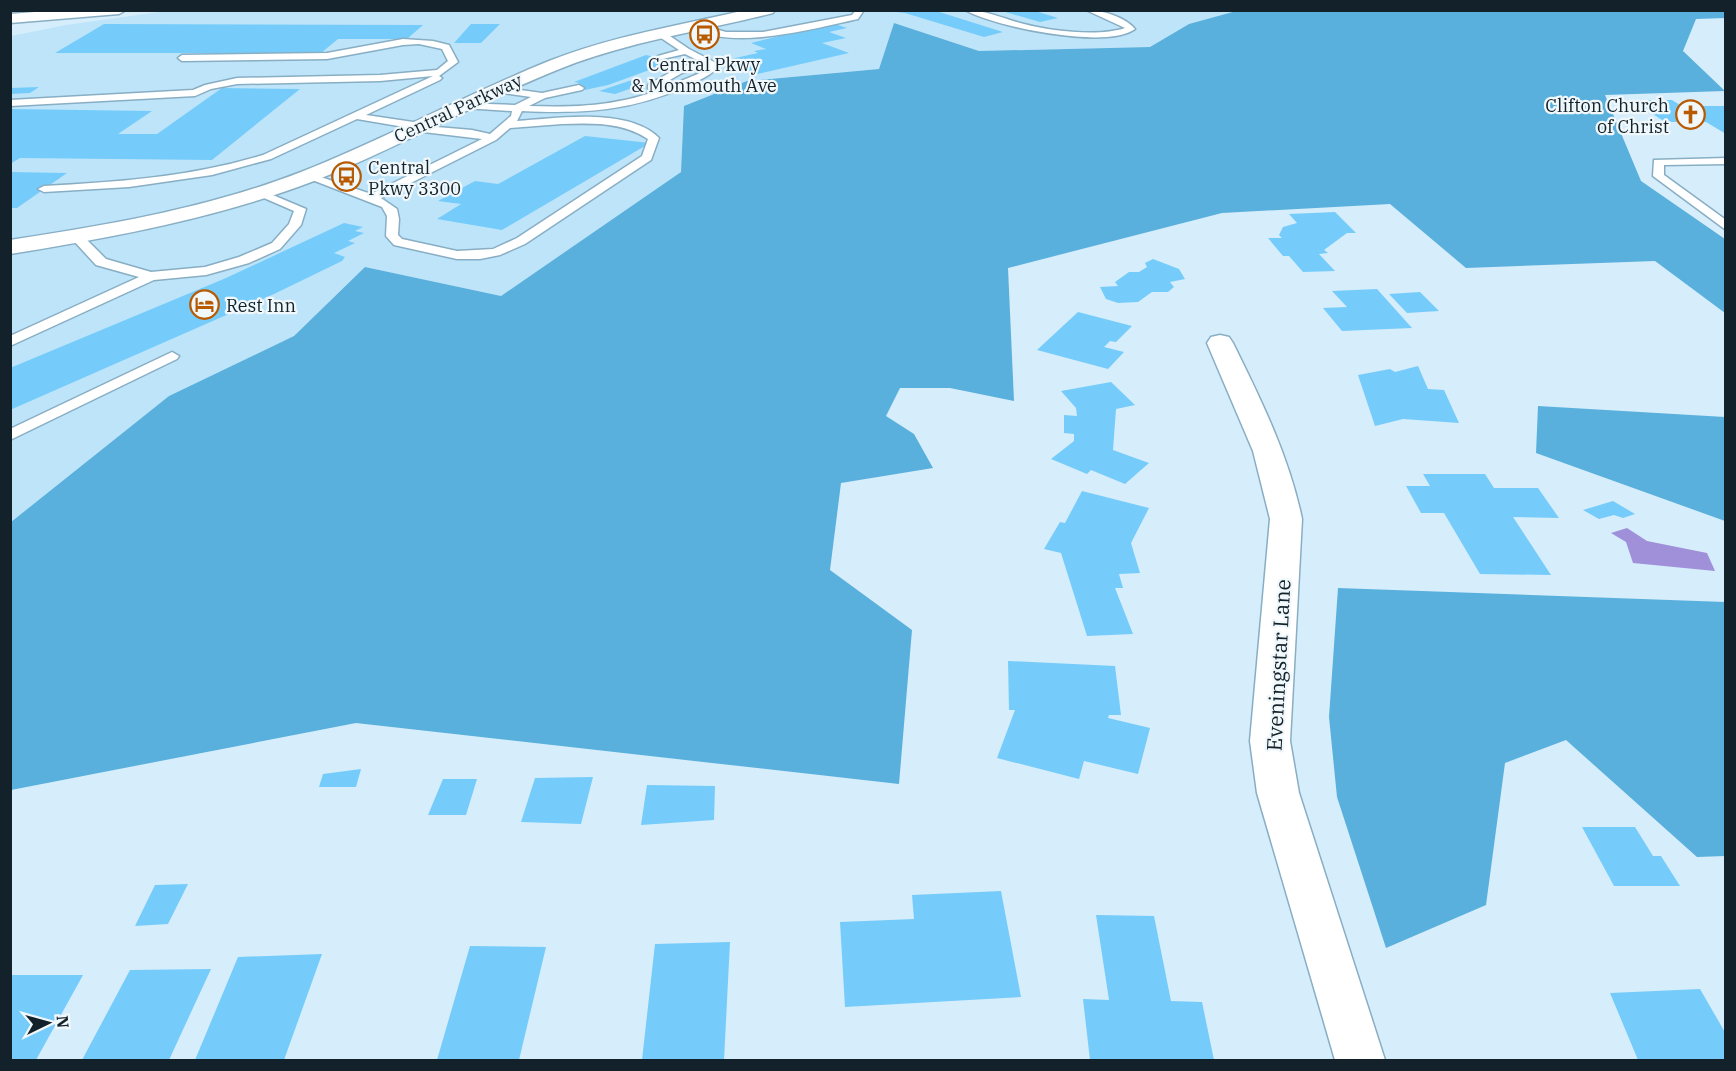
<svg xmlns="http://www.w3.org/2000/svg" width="1736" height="1071" viewBox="0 0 1736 1071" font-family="'IBM Plex Serif',serif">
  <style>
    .built { fill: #bee4fa }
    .forest { fill: #59b0dd }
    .water { fill: #9f90d9 }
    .building { fill: #75ccfa }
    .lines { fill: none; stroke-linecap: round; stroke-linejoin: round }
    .service-casing { stroke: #88aec4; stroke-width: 3 }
    .minor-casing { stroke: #88aec4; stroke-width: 3 }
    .primary-casing { stroke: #88aec4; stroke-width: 3 }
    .motorway-casing { stroke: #88aec4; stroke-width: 3 }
    .service { fill: #fff; fill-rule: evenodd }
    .minor { fill: #fff; fill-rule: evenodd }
    .primary { fill: #fff; fill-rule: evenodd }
    .motorway { fill: #fff; fill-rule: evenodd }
    .labels { text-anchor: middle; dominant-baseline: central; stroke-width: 4.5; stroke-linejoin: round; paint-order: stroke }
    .far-poi-label { font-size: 18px; fill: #13222a; stroke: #f0f8fc; text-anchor: start }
    .far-street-label { font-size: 18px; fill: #13222a; stroke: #f0f8fc }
    .street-label { font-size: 21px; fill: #13222a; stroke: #f0f8fc }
  </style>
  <rect width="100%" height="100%" fill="#d6edfb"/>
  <!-- built -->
  <path class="built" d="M174,10L1240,11L1189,24L1150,47L979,51L894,23L879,69L747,81L681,172L501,296L365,267L294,336L169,396L11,522V36L66,25Z"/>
  <!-- forest -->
  <path class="forest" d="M1240,10L1725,11V18L1696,19L1683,51L1725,91L1605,95L1641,181L1725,239V313L1655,261L1466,268L1390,204L1222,213L1008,268L1014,401L950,388H900L886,416L914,434L933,468L841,483L830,570L912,630L899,784L356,723L11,790V522L169,396L294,336L365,267L501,296L681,172L684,106L747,81L879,69L894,23L979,51L1150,47L1189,24Z
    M1538,406L1725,417V521L1536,453Z
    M1338,588L1725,602V856L1697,857L1566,740L1505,763L1486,905L1386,948L1337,797L1329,717Z"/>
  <!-- water -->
  <path class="water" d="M1627,528L1647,541L1707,553L1715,571L1633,563L1626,542L1611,533Z"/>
  <!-- building -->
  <path class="building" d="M933,10L1003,32L984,37L905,13L888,11Z
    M1032,10L1058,18L1040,22L1002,11Z
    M832,23L847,28L829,32L846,38L822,43L849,53L758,74L726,60L758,53L754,51L766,49L751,43Z
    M104,24L423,25L407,39H338L321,53H55Z
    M471,24H500L481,43H454Z
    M646,55L674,61L608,85L585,90L572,86L580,83L574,82Z
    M632,80L644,84L615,94L599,91Z
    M39,87L30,93L10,94V88Z
    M222,88L300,89L212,160L20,158L10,164V109L152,111L118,134H157Z
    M1632,100H1672L1685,108H1694L1690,106H1726V134L1706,122H1665Z
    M585,136L650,143L502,230L437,219L461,204L438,201L475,181L498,184Z
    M10,172L67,173L17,208H10Z
    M1335,212L1356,233H1347L1324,250L1328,253L1319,254L1335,271L1303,272L1289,256H1283L1268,238H1282L1279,235L1283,227L1297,223L1289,214Z
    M344,223L363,227L355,231L364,233L348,241L355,243L334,253L345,257L342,261L274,294L10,410V368L226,278Z
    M1153,259L1179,269L1185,279L1170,282L1174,287L1168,292H1152L1138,302L1118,303L1106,299L1100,287L1118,286L1115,282L1129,272H1139L1147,267L1145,263Z
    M1377,289L1412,328L1342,331L1323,308L1347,307L1332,291Z
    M1420,292L1439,311L1407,313L1389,294Z
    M1078,312L1132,326L1116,342L1110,341L1104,347L1124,352L1108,369L1037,350Z
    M1418,366L1428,389L1444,390L1459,423L1403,419L1375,426L1358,375L1390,369L1395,372Z
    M1111,382L1135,405L1116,409L1113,450L1149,463L1125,484L1091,470L1087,474L1051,459L1074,441V434L1064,433V415L1077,416L1076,408L1061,391Z
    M1423,474H1485L1494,488H1538L1559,518L1513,517L1551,575L1480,574L1444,513H1421L1406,486H1430Z
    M1082,491L1149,508L1131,543L1140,573L1119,574L1123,588H1115L1133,634L1087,636L1061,553L1044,549L1060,522L1065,523Z
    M1613,501L1635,514L1623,518L1614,515L1599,519L1583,510Z
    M1008,661L1115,666L1121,715H1109L1108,718L1150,728L1138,774L1084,761L1079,779L997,758L1015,710H1009Z
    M361,769L356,787H319L323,774Z
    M593,777L581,824L521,822L535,778Z
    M443,779H477L466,815H428Z
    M647,785L715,786L714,820L641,825Z
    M1582,827H1635L1653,856H1661L1680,886H1614Z
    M188,884L168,924L135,926L155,885Z
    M1001,891L1021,997L845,1007L840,922L914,919L912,895Z
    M1096,915L1154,916L1171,1001L1202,1002L1214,1060H1090L1083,999L1109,1000Z
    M730,942L724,1060H642L655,944Z
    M470,946L546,947L519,1060H437Z
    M322,954L284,1060H195L238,957Z
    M211,969L169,1060H82L130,970Z
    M10,975H83L36,1060H10Z
    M1700,989L1726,1034V1060H1638L1610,993Z"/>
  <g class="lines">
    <defs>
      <path id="service" d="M856,10H864L858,19C816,28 730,52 693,27L697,24L726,32H763L852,15Z
        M965,10C986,10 1004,19 1024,24C1051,31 1099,37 1125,28L1086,10C1102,10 1125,17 1135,29C1107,50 995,27 965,10Z
        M658,32H664L689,49L720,65C712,75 701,79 689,85C633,111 584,114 522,111L517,121C556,118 629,107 659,138L651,160L525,244L500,255L480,259H457L394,245L386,236L387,216L382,207L302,176L304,174H312L371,194L482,139L415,131L410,128L357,119L271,159L212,175L129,187L44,192L38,189L44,186C119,182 191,177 263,155L433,76L380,81L237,84L211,89L195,96L10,106V100L193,90L205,85L237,78L380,75L437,70L448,61L442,49L419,44L403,45L327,59L182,61L178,58L182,55L327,53L403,39L433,41L449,45L458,62L439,76L442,78L440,80L366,115L420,123L425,126L472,130L490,134L511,116L512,111L464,108L461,107V103L515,105L531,97L495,92V88L498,87L542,93L579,85L584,88L582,90L545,98L529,106C585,108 629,105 681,81C690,77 703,73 709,66L707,64L682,73L654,89H648V85L676,69L699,61L685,54L658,60V56L679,50L658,36ZM562,124C592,123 622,122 648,139L642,156L517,238L493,249L457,251L402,239L398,235L399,219L397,209L381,198L496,140L510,128Z
        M1726,158V164L1664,165V175L1726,220V230L1653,176L1654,160Z
        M261,190L306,209L301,225L280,249L249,263L206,275L154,280L10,346V336L139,277L96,265L73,240L71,237L73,234H81L106,259L151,272L205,267L239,257L272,243L289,224L294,211L257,195L255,193Z
        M172,352L179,356L177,359L10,440V429Z"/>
      <path id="minor" d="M1220,335L1229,337L1233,343C1261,400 1289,456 1302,519L1290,741L1299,793L1385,1060H1335L1257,793L1250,741L1270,519L1253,451L1207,343L1211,337Z"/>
      <path id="primary" d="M746,10H775L773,13C703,31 630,41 562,68C478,101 399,148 314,181C217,218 114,237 10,254V240C109,225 208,208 301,172C385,139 465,95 549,61C612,36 681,25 746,10Z"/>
      <path id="motorway" d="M59,10H126L119,14L10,23V14Z"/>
    </defs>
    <!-- service casing -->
    <use href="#service" class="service-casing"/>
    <!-- minor casing -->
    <use href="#minor" class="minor-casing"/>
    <!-- primary casing -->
    <use href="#primary" class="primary-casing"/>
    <!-- motorway casing -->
    <use href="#motorway" class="motorway-casing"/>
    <!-- service -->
    <use href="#service" class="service"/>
    <!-- minor -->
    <use href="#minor" class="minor"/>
    <!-- primary -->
    <use href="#primary" class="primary"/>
    <!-- motorway -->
    <use href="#motorway" class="motorway"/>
  </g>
  <!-- icons -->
  <defs>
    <symbol id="bus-ring" viewBox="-11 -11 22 22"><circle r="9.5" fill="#f0f8fc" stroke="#b75a02" stroke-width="1.5"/><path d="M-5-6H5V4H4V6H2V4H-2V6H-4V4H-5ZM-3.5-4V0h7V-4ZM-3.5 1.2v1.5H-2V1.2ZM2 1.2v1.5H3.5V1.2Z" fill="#b75a02"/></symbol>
    <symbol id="church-ring" viewBox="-11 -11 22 22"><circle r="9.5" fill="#f0f8fc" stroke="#b75a02" stroke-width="1.5"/><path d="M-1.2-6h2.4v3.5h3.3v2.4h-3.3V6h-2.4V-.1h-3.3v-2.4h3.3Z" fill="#b75a02"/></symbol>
    <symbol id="hotel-ring" viewBox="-11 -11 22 22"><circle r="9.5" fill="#f0f8fc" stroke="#b75a02" stroke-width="1.5"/><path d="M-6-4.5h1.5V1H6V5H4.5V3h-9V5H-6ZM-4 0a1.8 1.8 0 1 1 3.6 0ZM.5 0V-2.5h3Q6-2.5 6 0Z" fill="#b75a02"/></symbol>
  </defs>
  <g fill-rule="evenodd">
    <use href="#bus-ring" x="688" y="18" width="33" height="33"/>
    <use href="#church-ring" x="1674" y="98" width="33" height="33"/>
    <use href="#bus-ring" x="330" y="160" width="33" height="33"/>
    <use href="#hotel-ring" x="188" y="288" width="33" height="33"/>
  </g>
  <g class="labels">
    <!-- far-poi labels -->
    <g class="far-poi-label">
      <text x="704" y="64" text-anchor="middle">Central Pkwy<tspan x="704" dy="21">&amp; Monmouth Ave</tspan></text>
      <text x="1669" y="105" text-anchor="end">Clifton Church<tspan x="1669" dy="21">of Christ</tspan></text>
      <text x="368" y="167">Central<tspan x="368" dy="21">Pkwy 3300</tspan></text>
      <text x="226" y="305">Rest Inn</text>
    </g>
    <!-- far-street labels -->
    <g class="far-street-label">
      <text transform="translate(458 108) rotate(-25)">Central Parkway</text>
    </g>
    <!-- street labels -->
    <g class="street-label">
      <text transform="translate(1278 665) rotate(-87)">Eveningstar Lane</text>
    </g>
  </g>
  <!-- border -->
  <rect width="1736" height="1071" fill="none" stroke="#13222a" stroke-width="24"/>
  <!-- north arrow -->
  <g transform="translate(48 1023) rotate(85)" stroke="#f0f8fc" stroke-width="4.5" paint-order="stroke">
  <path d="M0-4.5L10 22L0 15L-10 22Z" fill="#13222a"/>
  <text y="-9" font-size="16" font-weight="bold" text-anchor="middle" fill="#13222a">N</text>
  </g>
</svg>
